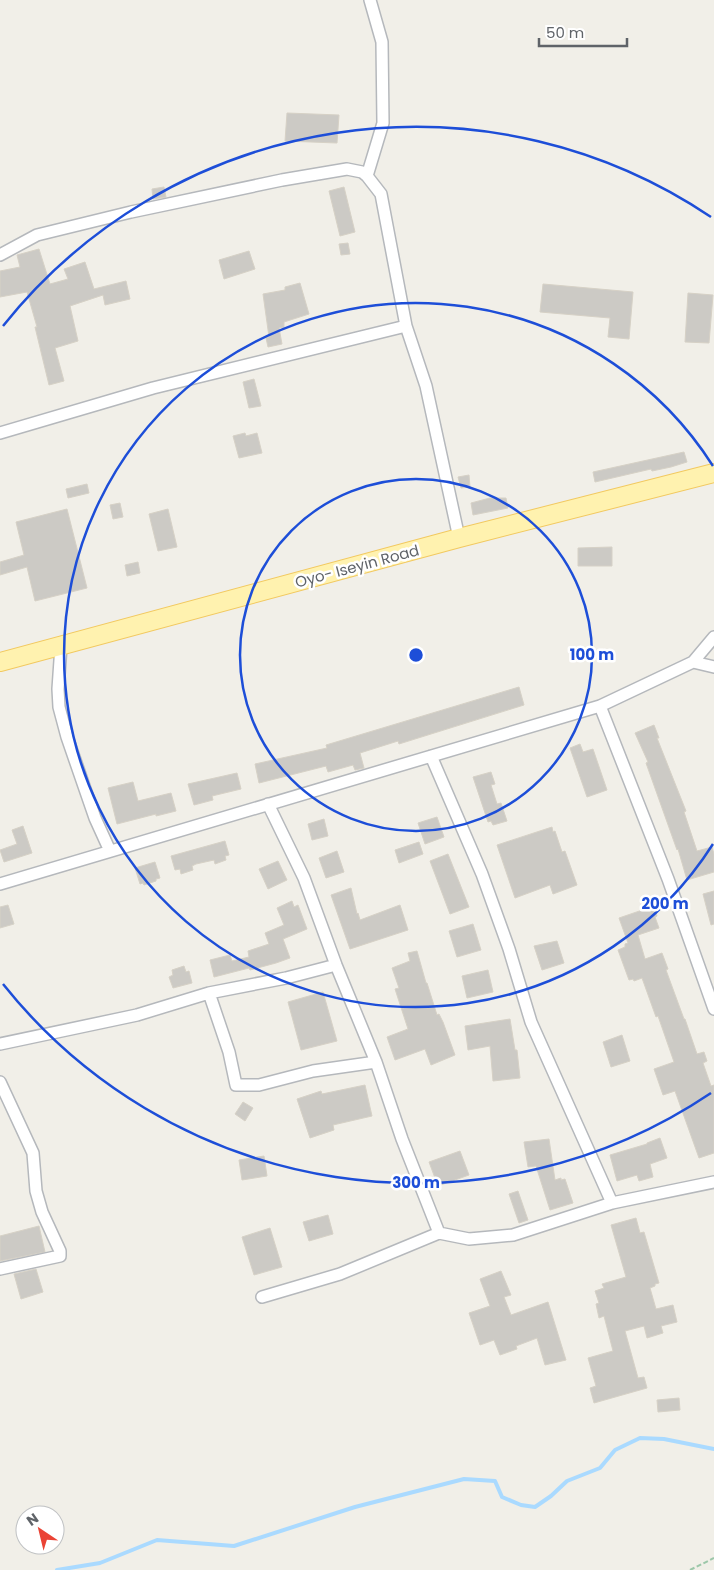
<svg xmlns="http://www.w3.org/2000/svg" width="714" height="1570" viewBox="0 0 714 1570" font-family="Poppins,sans-serif">
  <style>
    .lines { fill: none; stroke-linecap: round; stroke-linejoin: round }
    .stream { stroke: #aadaff; stroke-width: 4 }
    .building { fill: #cccac5; stroke: #d6d1c6 }
    .minor-casing { stroke: #b5b8bc; stroke-width: 14 }
    .primary-casing { stroke: #f2c960; stroke-width: 20 }
    .path { stroke: #9cc7a9; stroke-width: 2; stroke-dasharray: 5 2.5; stroke-linecap: butt }
    .minor { stroke: #fff; stroke-width: 11 }
    .primary { stroke: #fff2af; stroke-width: 18 }
    .ring { fill: none; stroke: #1d4ed8; stroke-width: 2.5 }
    .labels { text-anchor: middle; dominant-baseline: central; stroke-width: 5; stroke-linejoin: round; paint-order: stroke }
    .street-label { font-size: 15px; fill: #5f6368; stroke: #fff }
    .centre { fill: #1d4ed8; stroke: #fff; stroke-width: 2.5 }
    .ring-label { font-size: 15px; text-anchor: middle; font-weight: bold; fill: #1d4ed8; stroke: #fff; stroke-width: 5; stroke-linejoin: round; paint-order: stroke }
  </style>
  <rect width="100%" height="100%" fill="#f1efe8"/>
  <g class="lines">
    <!-- stream -->
    <path class="stream" d="M57,1570L100,1563L157,1540L234,1546L355,1507L464,1479L495,1481L502,1497L521,1505L535,1507L551,1496L567,1481L600,1468L615,1450L640,1438L664,1439L714,1449"/>
  </g>
  <!-- building -->
  <path class="building" d="M287,113L339,115L337,143L285,141Z
    M164,187L166,197L153,199L152,189Z
    M344,187L355,232L340,236L329,191Z
    M348,243L350,254L341,255L339,244Z
    M39,249L50,284L68,279L64,269L85,262L94,289L126,281L130,299L105,305L103,295L70,306L78,341L55,348L64,381L49,385L35,327H37L27,292L0,297V271L20,267L17,255Z
    M249,251L255,269L224,279L219,260Z
    M300,283L309,314L284,322V327L279,328L282,344L268,347L266,338L269,337L263,294L285,290V287Z
    M543,284L633,292L629,339L608,337L610,318L540,312Z
    M688,293L713,295L709,343L685,342Z
    M254,379L261,406L249,408L243,382Z
    M245,433L246,436L257,433L262,453L239,458L233,436Z
    M684,452L687,462L671,467L652,471L651,469L595,482L593,472Z
    M469,475L470,487L461,488L458,477Z
    M87,484L89,493L68,498L66,489Z
    M490,498H506L508,508L473,515L471,503Z
    M120,503L123,517L113,519L110,505Z
    M67,509L87,588L35,601L27,567L0,575V562L24,555L16,522Z
    M168,509L177,547L158,551L149,514Z
    M612,547V566H578V548Z
    M138,562L140,573L127,576L125,565Z
    M519,687L524,705L399,744L398,741L360,753L364,768L355,770L353,765L328,772L326,766L259,783L255,764L327,748L326,745Z
    M654,725L659,738H657L686,811L684,812L697,851L712,847L714,854V872L687,880L678,849L677,850L646,763L648,762L635,733Z
    M580,744L583,752L593,749L607,790L587,797L570,748Z
    M491,772L495,784L491,785L497,804L501,803L507,821L493,825L491,821L488,822L473,777Z
    M237,773L241,789L212,796L213,800L194,805L188,784Z
    M133,782L138,801L171,793L176,811L156,816V814L117,824L108,788Z
    M437,817L444,837L425,844L418,823Z
    M324,819L328,836L312,840L308,824Z
    M23,826L32,853L4,862L0,850L17,844L12,830Z
    M552,827L553,832L555,831L562,852L565,851L577,885L553,894L550,885L515,898L497,845Z
    M225,841L229,855L225,856L226,860L215,864L214,860L196,864L192,866L193,870L181,874L180,869L175,870L171,856Z
    M419,842L423,854L399,863L395,850Z
    M337,851L344,872L326,878L319,858Z
    M448,854L469,907L450,914L430,861Z
    M278,861L287,880L268,889L259,869Z
    M155,862L160,878L156,879V881L144,885L143,883L140,884L135,868Z
    M351,888L357,914L358,913L360,920L400,905L408,930L350,949L331,895Z
    M714,891V924L711,925L703,894Z
    M292,901L294,907L298,905L307,929L283,939L290,958L276,963L250,970L249,968L214,977L210,960L230,955L232,961L249,957L248,951L269,944L265,933L284,925L277,908Z
    M8,905L14,924L0,928V907Z
    M654,906L657,916L655,917L659,928L638,935L645,959L662,953L668,969L666,970L684,1019H685L697,1054L704,1052L707,1061L703,1063L711,1086L714,1085V1153L699,1158L675,1091L663,1095L654,1069L674,1062L658,1016L656,1017L642,978L634,981L633,979L629,980L618,950L625,947V944L628,943L619,918Z
    M473,924L481,950L457,957L449,931Z
    M557,941L564,963L542,970L534,946Z
    M417,951L426,983H427L437,1015L439,1014L443,1022L455,1055L431,1065L425,1049L395,1060L387,1037L408,1029L395,989L399,988L392,968L410,961L408,953Z
    M184,966L186,972L189,971L192,983L173,988L169,977L173,975L172,970Z
    M488,970L493,992L467,998L462,976Z
    M323,992L337,1041L301,1050L288,1002Z
    M510,1019L515,1050H517L520,1078L493,1081L490,1046L468,1050L465,1026Z
    M622,1035L630,1061L611,1067L603,1042Z
    M365,1085L372,1116L333,1125L334,1130L310,1138L297,1099L321,1091L322,1094Z
    M243,1102L253,1108L245,1121L235,1114Z
    M660,1138L667,1158L650,1164L653,1177L639,1181L637,1175L617,1181L610,1155L647,1144V1143Z
    M549,1139L555,1180L561,1178V1180L565,1179L573,1203L550,1210L536,1166L528,1167L524,1142Z
    M460,1151L469,1175L438,1186L429,1162Z
    M264,1156L267,1176L242,1180L239,1160Z
    M518,1191L528,1220L519,1223L509,1194Z
    M328,1215L333,1234L309,1241L303,1222Z
    M636,1218L640,1233L644,1232L659,1283L655,1284V1286L650,1288L656,1309L673,1305L677,1322L661,1326L663,1333L647,1338L644,1326L625,1331L638,1378L644,1377L647,1388L594,1403L590,1388L596,1386L588,1358L613,1351L604,1316L599,1318L596,1304L599,1303L595,1291L604,1288L602,1284L626,1277L611,1225Z
    M39,1226L45,1252L0,1261V1236Z
    M270,1228L282,1267L254,1275L242,1237Z
    M36,1269L43,1292L21,1299L14,1274Z
    M501,1271L511,1295L504,1297L511,1315L548,1302L566,1360L545,1365L537,1338L516,1346L517,1349L500,1355L494,1340L480,1345L469,1313L490,1306L480,1279Z
    M679,1398L680,1410L658,1412L657,1400Z"/>
  <g class="lines">
    <defs>
      <path id="minor" d="M367,176L383,123L382,42L370,0
        M0,255L37,235L131,212L282,180L347,169L362,172L367,176L381,194L406,326L426,386L459,538
        M0,433L153,388L406,326
        M61,646L58,689L59,707L67,737L95,818L110,851
        M693,662L714,667
        M600,706L668,879L714,1009
        M431,756L482,874L509,949L531,1022L612,1203
        M268,804L304,878L336,965L376,1062L402,1139L439,1233
        M0,884L600,706L693,662L714,637
        M209,993L229,1052L236,1085H259L313,1071L376,1062
        M0,1044L137,1015L209,993L286,978L336,965
        M0,1082L33,1153L36,1191L42,1212L60,1251V1256L0,1269
        M262,1297L340,1274L439,1233L469,1239L513,1235L612,1203L714,1182"/>
      <path id="primary" d="M0,662L459,538L714,473"/>
    </defs>
    <!-- minor casing -->
    <use href="#minor" class="minor-casing"/>
    <!-- primary casing -->
    <use href="#primary" class="primary-casing"/>
    <!-- path -->
    <path class="path" d="M690,1570L714,1558"/>
    <!-- minor -->
    <use href="#minor" class="minor"/>
    <!-- primary -->
    <use href="#primary" class="primary"/>
  </g>
  <!-- distance rings -->
  <g class="ring">
    <circle cx="416" cy="655" r="176"/>
    <path d="M713 844A352 352 0 1 1 713 466"/>
    <path d="M711 1093A528 528 0 0 1 3 984M3 326A528 528 0 0 1 711 217"/>
  </g>
  <g class="labels">
    <!-- street labels -->
    <g class="street-label">
      <text transform="translate(357 566) rotate(-15)">Oyo- Iseyin Road</text>
    </g>
  </g>
  <circle cx="416" cy="655" r="8" class="centre"/>
  <g class="ring-label">
    <text x="592" y="660">100 m</text>
    <text x="665" y="909">200 m</text>
    <text x="416" y="1188">300 m</text>
  </g>
  <!-- north arrow -->
  <g transform="translate(40 1530) rotate(325)"><circle r="24" fill="#ffffff" stroke="#bfc1c3"/>
  <path d="M0-4L9 19L0 12L-9 19Z" fill="#ea4335"/>
  <text y="-8" font-size="14" font-weight="bold" text-anchor="middle" fill="#5f6368">N</text>
  </g>
  <!-- scale -->
  <path d="M539 38v8h88v-8" fill="none" stroke="#5f6368" stroke-width="2.5"/>
  <text x="546" y="38" font-size="15" fill="#5f6368" stroke="#ffffff" stroke-width="4" paint-order="stroke">50 m</text>
</svg>
